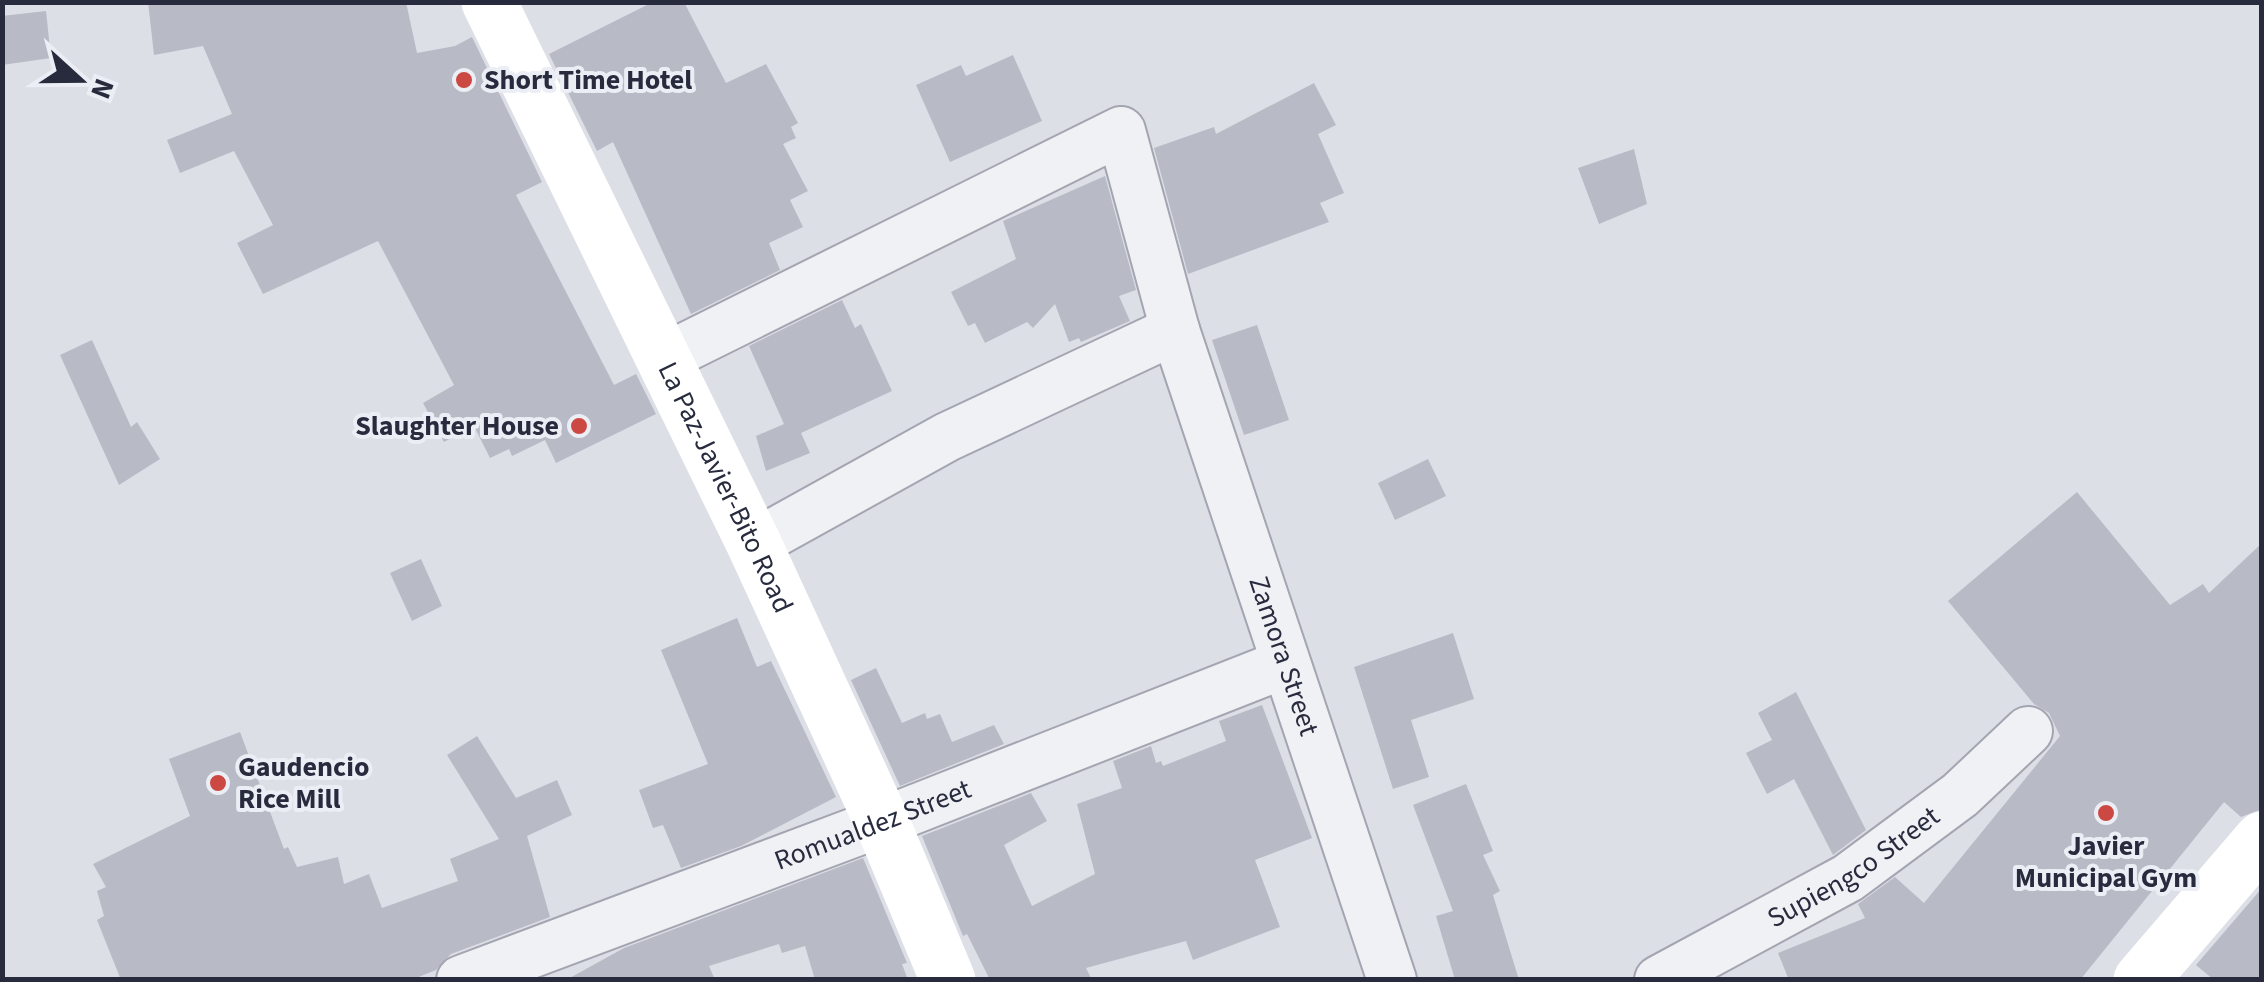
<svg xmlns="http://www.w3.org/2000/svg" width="2264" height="982" viewBox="0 0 2264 982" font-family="'Source Sans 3',sans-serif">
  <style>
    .building { fill: #b8bac6 }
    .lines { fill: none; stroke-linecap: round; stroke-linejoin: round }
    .street-casing { stroke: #a3a5b1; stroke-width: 52 }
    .street { stroke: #f0f1f5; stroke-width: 48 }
    .secondary { stroke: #fff; stroke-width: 55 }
    .poi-dot { fill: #cb4843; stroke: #eceef5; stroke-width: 4 }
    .labels { text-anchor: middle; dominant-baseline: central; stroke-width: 8; stroke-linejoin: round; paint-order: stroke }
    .poi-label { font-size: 28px; font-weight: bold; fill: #272b3d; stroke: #eceef5; text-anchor: start }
    .street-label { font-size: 28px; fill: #272b3d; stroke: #eceef5 }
  </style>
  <rect width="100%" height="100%" fill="#dddfe7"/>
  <!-- building -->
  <path class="building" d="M148,2H406L417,53L455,46L472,37L542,182L516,195L614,385L636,374L656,414L556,463L545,440L512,456L509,449L490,458L474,426L444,442L423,403L454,385L378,241L263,294L237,243L273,225L234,151L180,173L167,140L232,114L203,46L154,55Z
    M653,2H684L726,83L766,64L798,123L791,127L796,138L783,144L808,191L790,200L803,227L769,243L780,270L691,314L613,142L597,151L549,54Z
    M46,11L51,58L2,65V16Z
    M1013,55L1042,121L950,162L916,85L961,65L966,76Z
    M1314,83L1336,125L1318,134L1344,193L1320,203L1329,222L1188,274L1154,148L1214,127L1216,134Z
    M1634,149L1647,204L1599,224L1578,168Z
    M1105,176L1136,290L1119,296L1130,321L1081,342L1079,338L1069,342L1055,304L1033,328L1027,322L985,343L975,323L968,326L951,292L1016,259L1003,221Z
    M842,300L855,328L861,324L892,391L801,433L810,453L766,471L756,436L784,424L749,346Z
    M1257,325L1289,420L1244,435L1212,340Z
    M92,340L131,427L137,422L160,459L119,485L60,355Z
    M1428,459L1446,496L1395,520L1378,483Z
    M2077,492L2170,605L2203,584L2209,593L2262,543V809L2241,817L2224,802L2080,980H1789L1778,953L1865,918L1858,904L1895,877L1924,903L2060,736L2049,713L2034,704L1948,601Z
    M421,559L442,606L412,621L390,573Z
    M737,618L757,667L771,661L836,797L741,846L681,868L663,825L653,828L639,790L708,764L661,650Z
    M1453,633L1474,699L1411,720L1429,777L1393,789L1354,667Z
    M876,668L902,723L925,713L927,719L940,714L952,742L994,725L1004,744L900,786L851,680Z
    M1796,692L1866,830L1833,855L1794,779L1767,794L1746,753L1772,740L1758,713Z
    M1262,705L1312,838L1255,860L1280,927L1193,960L1186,941L1086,968L1092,980H990L967,934L963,936L922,836L1031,793L1047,821L1004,845L1032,906L1095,874L1077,804L1122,788L1113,761L1151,746L1156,763L1161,761L1163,766L1226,741L1219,721Z
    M240,732L284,849L288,847L297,867L338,857L344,884L369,874L382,908L458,881L450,859L499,839L447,755L477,736L516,798L557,780L572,815L527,836L550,917L451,954L436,970L411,980H121L97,920L104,916L97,891L106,887L93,864L190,816L169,759Z
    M1466,784L1493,851L1483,855L1500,891L1493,895L1519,980H1455L1436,916L1453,911L1413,805Z
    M863,858L907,963L902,964L908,980H815L805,946L782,953L779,944L709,966L715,980H566L624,948Z
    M2262,888V980H2214L2196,965Z"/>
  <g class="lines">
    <defs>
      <g id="street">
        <path id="s1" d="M664,358L1121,131L1175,330L1392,980"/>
        <path d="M754,544L947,437L1175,330"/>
        <path id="s2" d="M461,980L882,822L1284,664"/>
        <path id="s3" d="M1659,980L1848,878L1960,795L2028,731"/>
      </g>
    </defs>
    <!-- street casing -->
    <use href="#street" class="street-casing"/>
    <!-- street -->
    <use href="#street" class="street"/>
    <!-- secondary -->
    <g class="secondary">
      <path id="s4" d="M489,2L754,544L882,822L948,980"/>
      <path d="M2141,980L2262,839"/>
    </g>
  </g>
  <!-- markers -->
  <g class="poi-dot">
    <circle cx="464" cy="80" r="10"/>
    <circle cx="579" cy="426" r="10"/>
    <circle cx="218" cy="783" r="10"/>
    <circle cx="2106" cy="813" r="10"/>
  </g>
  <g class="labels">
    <!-- poi labels -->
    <g class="poi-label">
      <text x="484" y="80">Short Time Hotel</text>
      <text x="559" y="426" text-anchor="end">Slaughter House</text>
      <text x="238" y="767">Gaudencio<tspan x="238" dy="32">Rice Mill</tspan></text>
      <text x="2106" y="846" text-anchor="middle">Javier<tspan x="2106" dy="32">Municipal Gym</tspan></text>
    </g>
    <!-- street labels -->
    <g class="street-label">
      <text stroke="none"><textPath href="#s4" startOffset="540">La Paz-Javier-Bito Road</textPath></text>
      <text stroke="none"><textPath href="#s1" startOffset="1060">Zamora Street</textPath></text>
      <text stroke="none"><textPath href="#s2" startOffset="440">Romualdez Street</textPath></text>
      <text stroke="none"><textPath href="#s3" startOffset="225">Supiengco Street</textPath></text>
    </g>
  </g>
  <!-- border -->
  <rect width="2264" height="982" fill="none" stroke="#272b3d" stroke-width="10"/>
  <!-- north arrow -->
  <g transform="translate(80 80) rotate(111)" stroke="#eceef5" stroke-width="8" paint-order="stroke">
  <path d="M0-8L18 38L0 25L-18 38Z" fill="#272b3d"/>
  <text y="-15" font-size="28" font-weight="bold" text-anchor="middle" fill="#272b3d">N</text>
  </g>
</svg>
